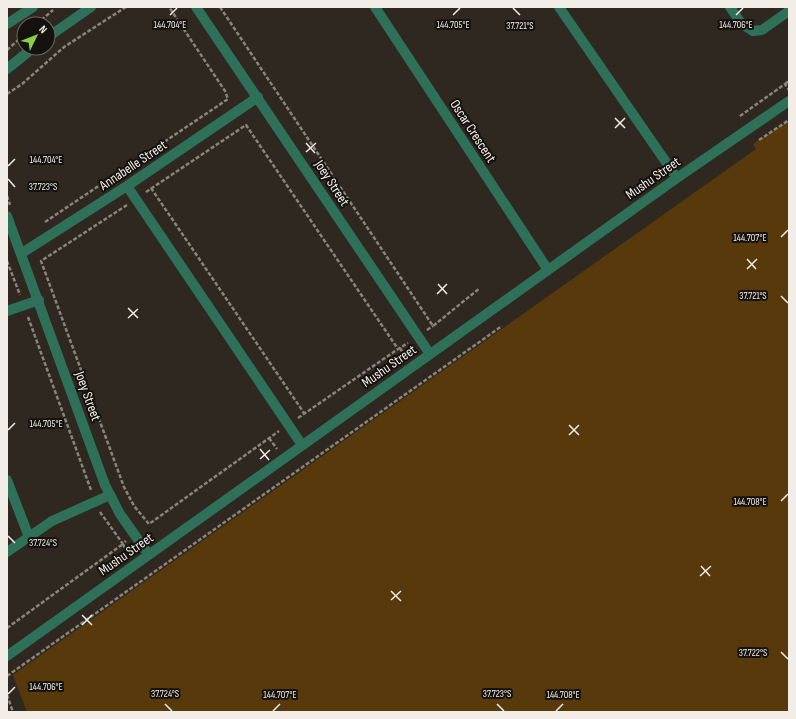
<svg xmlns="http://www.w3.org/2000/svg" width="796" height="719" viewBox="0 0 796 719" font-family="'Sofia Sans Condensed',sans-serif">
  <style>
    .green { fill: #58390c }
    .lines { fill: none; stroke-linecap: round; stroke-linejoin: round }
    .path { stroke: #8a847d; stroke-width: 2.5; stroke-dasharray: 4 2; stroke-linecap: butt }
    .minor { stroke: #2f7058; stroke-width: 10 }
    .ticks { fill: none; stroke: #f2ede7; stroke-width: 1.5 }
    .labels { text-anchor: middle; dominant-baseline: central; stroke-width: 4; stroke-linejoin: round; paint-order: stroke }
    .street-label { font-size: 14px; fill: #f2ede7; stroke: #14110e }
    .ticks-label { font-size: 10px; text-anchor: middle; fill: #f2ede7; stroke: #14110e; stroke-width: 4; stroke-linejoin: round; paint-order: stroke }
  </style>
  <rect width="100%" height="100%" fill="#2f2820"/>
  <!-- green -->
  <path class="green" d="M789,120V712H27L13,675L756,149L753,144Z"/>
  <g class="lines">
    <!-- path -->
    <path class="path" d="M220,7L433,326L480,288
      M37,24L53,10
      M7,50L24,35
      M785,84L789,81
      M7,94L22,84L64,47L126,7
      M740,116L785,84L789,90
      M759,140L789,120
      M151,188L304,413
      M146,192L246,125L398,349L408,343
      M7,196L10,205
      M127,205L41,261L124,487L134,506L149,524L279,431
      M45,222L228,99L225,91L169,7
      M7,261L20,295
      M28,317L91,490
      M427,330L433,326
      M400,348L406,358
      M298,418L398,349
      M269,438L277,449
      M100,512L123,544L126,541
      M7,628L123,544L129,556
      M7,676L502,326
      M7,695L13,712"/>
    <!-- minor -->
    <path class="minor" d="M196,7L430,354
      M375,7L548,270
      M559,7L677,178
      M730,7L741,23L753,31L762,30L789,11
      M7,24L33,7
      M48,37L91,7
      M7,69L33,48
      M127,186L302,445
      M7,216L105,485L120,514L149,555
      M22,253L127,186L258,97
      M7,311L39,300
      M7,480L29,537
      M7,552L52,521L110,495
      M7,656L677,178L789,101"/>
  </g>
  <!-- ticks -->
  <path class="ticks" d="M513,8L520,15M170,15L177,8M453,15L460,8M736,15L743,8M615,118L625,128M615,128L625,118M306,143L315,153M306,152L316,143M8,166L15,159M8,179L15,187M781,237L788,230M747,259L756,269M747,269L757,259M438,284L447,294M437,294L447,284M781,296L788,303M128,308L138,318M128,318L138,309M569,425L579,435M8,430L15,423M569,435L579,425M260,449L269,460M260,459L270,450M781,501L788,494M8,536L15,543M701,566L710,576M700,576L711,566M391,591L401,601M391,600L401,591M82,615L92,625M82,625L92,615M781,652L788,659M8,694L15,687M165,704L172,711M497,704L504,711M273,711L280,704M556,711L563,704"/>
  <g class="labels">
    <!-- street labels -->
    <g class="street-label">
      <text transform="translate(473 131) rotate(57)">Oscar Crescent</text>
      <text transform="translate(133 165) rotate(-34)">Annabelle Street</text>
      <text transform="translate(653 178) rotate(-35)">Mushu Street</text>
      <text transform="translate(332 183) rotate(57)">Joey Street</text>
      <text transform="translate(389 366) rotate(-35)">Mushu Street</text>
      <text transform="translate(88 396) rotate(70)">Joey Street</text>
      <text transform="translate(126 554) rotate(-35)">Mushu Street</text>
    </g>
  </g>
  <g class="ticks-label">
    <text x="170" y="28">144.704°E</text>
    <text x="453" y="28">144.705°E</text>
    <text x="736" y="28">144.706°E</text>
    <text x="520" y="29">37.721°S</text>
    <text x="46" y="163">144.704°E</text>
    <text x="43" y="190">37.723°S</text>
    <text x="750" y="241">144.707°E</text>
    <text x="753" y="299">37.721°S</text>
    <text x="46" y="427">144.705°E</text>
    <text x="750" y="505">144.708°E</text>
    <text x="43" y="546">37.724°S</text>
    <text x="753" y="656">37.722°S</text>
    <text x="46" y="690">144.706°E</text>
    <text x="165" y="697">37.724°S</text>
    <text x="497" y="697">37.723°S</text>
    <text x="280" y="698">144.707°E</text>
    <text x="563" y="698">144.708°E</text>
  </g>
  <!-- border -->
  <rect width="796" height="719" fill="none" stroke="#f2ede7" stroke-width="16"/>
  <!-- north arrow -->
  <g transform="translate(36 36) rotate(47)"><circle r="19" fill="#14110e" stroke="#6d6965"/>
  <path d="M0-3L7 15L0 10L-7 15Z" fill="#8ace47"/>
  <text y="-6" font-size="11" font-weight="bold" text-anchor="middle" fill="#f2ede7">N</text>
  </g>
</svg>
